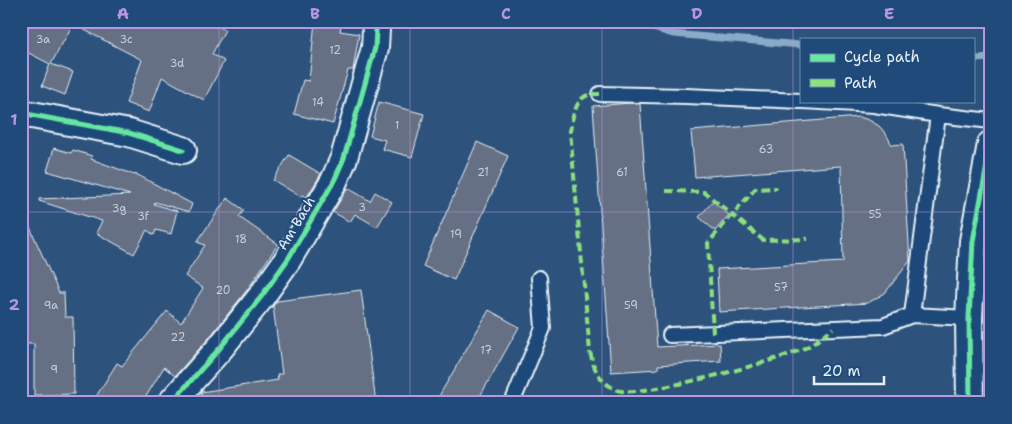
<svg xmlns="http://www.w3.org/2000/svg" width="1012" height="424" viewBox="0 0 1012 424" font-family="'Shantell Sans',sans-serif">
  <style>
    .built { fill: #3e5b7e }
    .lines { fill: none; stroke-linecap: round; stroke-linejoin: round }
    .stream { stroke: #89abc7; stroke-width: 7 }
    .building { fill: #657084; stroke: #e8f1f8 }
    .lane-casing { stroke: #e8f1f8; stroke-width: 18 }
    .street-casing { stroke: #e8f1f8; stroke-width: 30 }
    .lane { stroke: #1f4a7a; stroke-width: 14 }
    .street { stroke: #1f4a7a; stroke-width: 26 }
    .quiet { stroke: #8de07e; stroke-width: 4; stroke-dasharray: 8 4; stroke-linecap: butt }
    .cycleway-casing { stroke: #1f4a7a; stroke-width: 8 }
    .cycleway { stroke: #66e7a1; stroke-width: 5 }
    .grid { fill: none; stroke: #b798de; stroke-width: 1; stroke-opacity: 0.55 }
    .labels { text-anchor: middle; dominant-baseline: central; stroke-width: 4; stroke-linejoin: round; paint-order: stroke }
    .number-label { font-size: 11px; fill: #c7d1db }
    .street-label { font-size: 14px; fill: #e8f1f8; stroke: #1f4a7a }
    .neatline { fill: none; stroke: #b798de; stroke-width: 2 }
    .grid-label { font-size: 16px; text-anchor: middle; font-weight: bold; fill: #b798de }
  </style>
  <rect width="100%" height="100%" fill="#2d527c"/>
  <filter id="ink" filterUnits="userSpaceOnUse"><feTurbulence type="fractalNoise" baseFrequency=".02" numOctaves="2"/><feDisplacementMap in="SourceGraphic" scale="10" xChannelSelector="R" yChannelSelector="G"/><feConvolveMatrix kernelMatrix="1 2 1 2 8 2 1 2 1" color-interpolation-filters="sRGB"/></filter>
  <g filter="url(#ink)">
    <!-- built -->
    <path class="built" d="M991,231V403H987L984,348Z"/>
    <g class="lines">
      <!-- stream -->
      <path class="stream" d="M629,21L673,34L801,45
        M973,59L991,58"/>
    </g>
    <!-- building -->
    <path class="building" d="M21,21H209L225,30L212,54L224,61L204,100L162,77L149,112L126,103L142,60L73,24L51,64L73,72L65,95L42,86L50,64L21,49Z
      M315,21H342L340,31L359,34L353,70H348L333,124L294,114L303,80L309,81Z
      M379,102L424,114L412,157L382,149L385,140L370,136Z
      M631,103L640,104L657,347L720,344L721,361L658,365V369L611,372L593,106Z
      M859,117L869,120L879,126L886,134L892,145L903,144L910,261L885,293L868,303L719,312L717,269L843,262L841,166L695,177L691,131Z
      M477,142L508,156L454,280L423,266Z
      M54,148L71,153L73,150L92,156L91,159L135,175L136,174L192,204L189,212L155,202L154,204L177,211L171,234L156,230L154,235L147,230L134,254L96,233L102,221L39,201V199L130,195L47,171Z
      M289,155L321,174L307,197L302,195L301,197L273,180Z
      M348,188L370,201L375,192L392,202L377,227L355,214L350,222L333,212Z
      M227,198L244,210L239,217L278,244L247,290L209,338L175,376L164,367L142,403H92L117,363L122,366L167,311L181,323L203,288L185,276L205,245L197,242Z
      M713,201L729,215L715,231L699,217Z
      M21,207L59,293H64L65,317H73L74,394L34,395V344H21Z
      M361,290L376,403H202L201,392L278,380L277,374H282L273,306L277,301Z
      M489,310L519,327L483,391L476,403H435Z"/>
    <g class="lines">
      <defs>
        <path id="lane" d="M600,94L686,96L801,101
          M803,101L874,105L938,115
          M973,241L991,240
          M969,318L912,315L938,115L991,121
          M670,335L883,326L912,315
          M512,403L543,328L539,278"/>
        <path id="street" d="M21,113L129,133L183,150
          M171,403L220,348L261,297L288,259L334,181L344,158L375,48L376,30L374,21
          M970,403L969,318L973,241L991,144"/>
      </defs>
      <!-- lane casing -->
      <use href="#lane" class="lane-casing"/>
      <!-- street casing -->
      <use href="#street" class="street-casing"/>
      <!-- lane -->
      <use href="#lane" class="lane"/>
      <!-- street -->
      <use href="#street" class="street"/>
      <!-- quiet -->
      <path class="quiet" d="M600,94C597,94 591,94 588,95C575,99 572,120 570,131L590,352C594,369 599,382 617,390C637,399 782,360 805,348C815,343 824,335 833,328
        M666,191L704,192L763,240L808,239
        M713,333L708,243L755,189L777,188
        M944,403L950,398L969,395"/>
      <defs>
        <path id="cycleway" d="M21,113L129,133L183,150
          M171,403L220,348L261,297L288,259L334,181L344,158L375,48L376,30L374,21
          M970,403L969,318L973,241L991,144"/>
      </defs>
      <!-- cycleway casing -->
      <use href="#cycleway" class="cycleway-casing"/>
      <!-- cycleway -->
      <use href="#cycleway" class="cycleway"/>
    </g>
  </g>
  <!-- grid -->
  <path class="grid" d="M219,21V403M410,21V403M602,21V403M793,21V403M21,212H991"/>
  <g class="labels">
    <!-- number labels -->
    <g class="number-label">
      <text x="43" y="39">3a</text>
      <text x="126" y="39">3c</text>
      <text x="335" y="50">12</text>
      <text x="177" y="63">3d</text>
      <text x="318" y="102">14</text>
      <text x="397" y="125">1</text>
      <text x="766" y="149">63</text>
      <text x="483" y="172">21</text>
      <text x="622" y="172">61</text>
      <text x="362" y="207">3</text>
      <text x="119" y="208">3g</text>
      <text x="875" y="214">55</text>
      <text x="143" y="216">3f</text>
      <text x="456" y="234">19</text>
      <text x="241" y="239">18</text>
      <text x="781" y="287">57</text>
      <text x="223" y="290">20</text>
      <text x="51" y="305">9a</text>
      <text x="631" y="305">59</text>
      <text x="178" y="337">22</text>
      <text x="486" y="350">17</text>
      <text x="54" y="369">9</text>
    </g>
    <!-- street labels -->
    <g class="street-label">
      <text transform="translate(296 223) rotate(-59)">Am Bach</text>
    </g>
  </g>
  <!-- margin -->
  <rect width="1012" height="424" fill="none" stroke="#1f4a7a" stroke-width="55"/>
  <!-- legend -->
  <rect x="800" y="38" width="175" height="65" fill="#1f4a7a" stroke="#6f8dac"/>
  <rect x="810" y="54" width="25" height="8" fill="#66e7a1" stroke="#6f8dac"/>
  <text x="844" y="62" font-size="15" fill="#e8f1f8">Cycle path</text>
  <rect x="810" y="79" width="25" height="8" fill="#8de07e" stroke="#6f8dac"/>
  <text x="844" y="88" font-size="15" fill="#e8f1f8">Path</text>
  <!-- scale -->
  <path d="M814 376v8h70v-8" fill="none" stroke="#e8f1f8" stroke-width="2.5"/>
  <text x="822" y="376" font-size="15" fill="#e8f1f8" stroke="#1f4a7a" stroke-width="4" paint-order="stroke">20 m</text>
  <rect x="28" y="28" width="956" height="368" class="neatline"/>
  <g class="grid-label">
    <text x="123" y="19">A</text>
    <text x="315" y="19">B</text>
    <text x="506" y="19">C</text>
    <text x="697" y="19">D</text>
    <text x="889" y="19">E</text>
    <text x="14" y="125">1</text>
    <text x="14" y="310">2</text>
  </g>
</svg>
